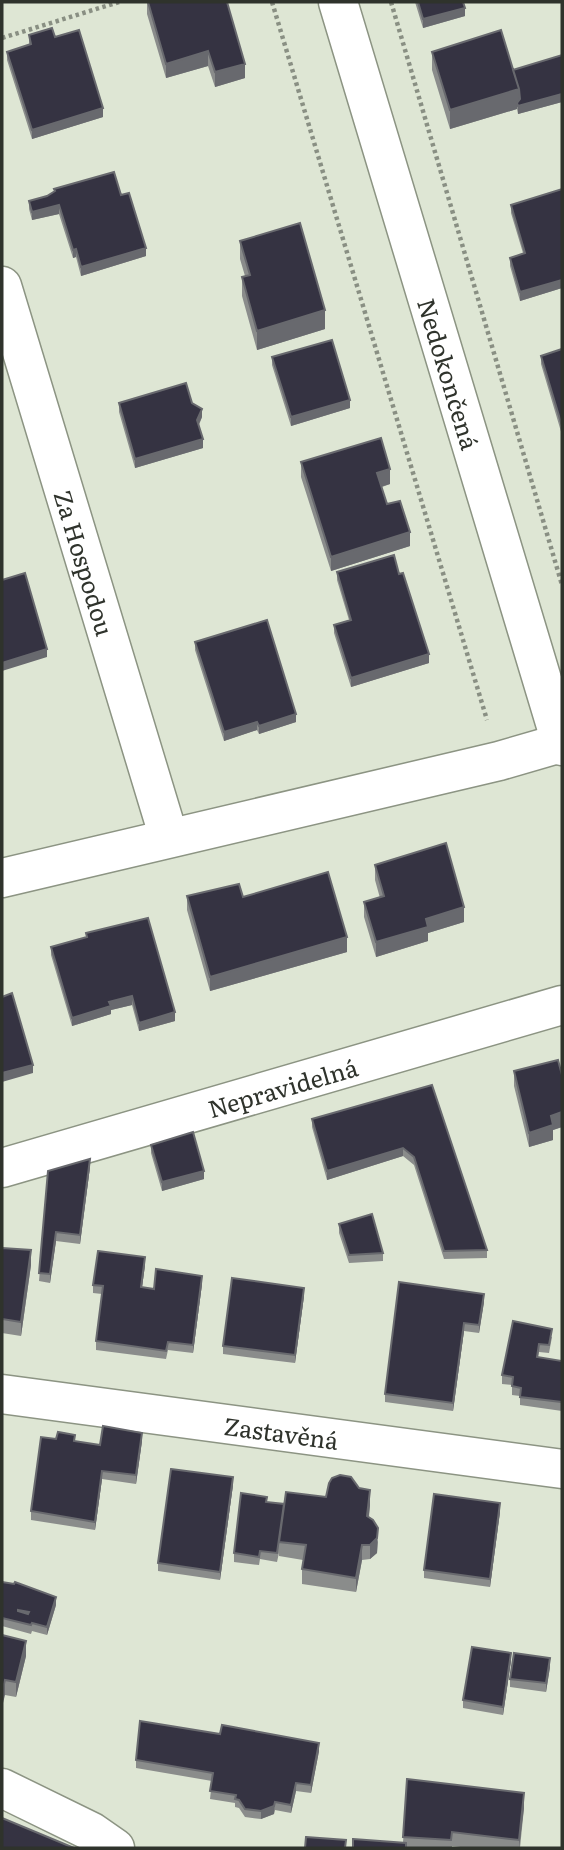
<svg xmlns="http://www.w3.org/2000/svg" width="564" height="1850" viewBox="0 0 564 1850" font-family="Literata,serif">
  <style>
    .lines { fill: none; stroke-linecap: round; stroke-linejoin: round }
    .minor-casing { stroke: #8c9483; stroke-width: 41 }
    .path { stroke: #898f83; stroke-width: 4.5; stroke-dasharray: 3.5 3.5; stroke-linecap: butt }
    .minor { stroke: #fff; stroke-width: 38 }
    .wall { fill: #8a8c8b }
    .shaded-wall { fill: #68696e }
    .building { fill: #353342; stroke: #68696e; stroke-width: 2; fill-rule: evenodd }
    .labels { text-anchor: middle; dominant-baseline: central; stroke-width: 7; stroke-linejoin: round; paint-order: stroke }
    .street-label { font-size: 24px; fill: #2f332c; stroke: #ebf3e2 }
  </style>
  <rect width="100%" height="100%" fill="#dee6d4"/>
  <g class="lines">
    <defs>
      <g id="minor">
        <path id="s1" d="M338,2L562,746"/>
        <path id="s2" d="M2,286L169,838"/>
        <path d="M2,878L499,761L561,743"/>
        <path id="s3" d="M2,1168L562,1005"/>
        <path id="s4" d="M2,1394L562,1469"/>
        <path d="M2,1788L92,1832L115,1848"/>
      </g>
    </defs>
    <!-- minor casing -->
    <use href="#minor" class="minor-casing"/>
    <!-- path -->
    <path class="path" d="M272,2L487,720
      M391,2L562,585
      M2,38L119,2"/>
    <!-- minor -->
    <use href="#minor" class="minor"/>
  </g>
  <!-- wall -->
  <path class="wall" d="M147,2H227L245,78L215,87L208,66L166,78L147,14Z
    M415,2H463L465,16L423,28Z
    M29,35L55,37L103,117L32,139L7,60V52L29,45Z
    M432,52L513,70L562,55V102L518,114L517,109L450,129L432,70Z
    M562,189V288L520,301L510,266V258L523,253L511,213V205Z
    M121,195L146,256L81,276L76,257L73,258L59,214L32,220L29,209V201Z
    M240,241L325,329L257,350L242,296V277L245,276L240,259Z
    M562,349V435L541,364V356Z
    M272,357L350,408L291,426L272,365Z
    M119,403H192L202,417L199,425L203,448L135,468L119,412Z
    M301,462L390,484L382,487L387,504L410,546L331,571L301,477Z
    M337,572L399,574L429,663L351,687L334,633V625L349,620L337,580Z
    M195,642L296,722L259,734L257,730L224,741L195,650Z
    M375,865L464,922L428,933V941L376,957L364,917V902L380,898L375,880Z
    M187,896L243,897L347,952L210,991L187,910Z
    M86,933L175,1021L139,1031L132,1005L111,1010V1014L72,1026L51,955V947L86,937Z
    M562,1069V1127L553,1130V1140L529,1147L514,1086V1071Z
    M432,1085L487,1250V1258L444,1259L414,1165L403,1156L327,1180L312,1127V1119Z
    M151,1145L204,1179L162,1191L151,1153Z
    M90,1167L80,1244L56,1241L50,1283L39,1281L48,1171Z
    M339,1224L383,1253V1261L349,1263L339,1233Z
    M2,1248L31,1265L21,1336L2,1333Z
    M145,1265L142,1287L154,1289L202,1284L193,1353L168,1350L166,1359L96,1350V1341L102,1294L93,1293V1285Z
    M304,1296L295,1363L223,1354V1346Z
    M484,1302L479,1333L464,1331L453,1411L385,1402V1394Z
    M513,1321L552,1337L549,1353L539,1352L538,1357L562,1361V1411L520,1405V1396L512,1395V1385L502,1384V1375Z
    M142,1441L136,1484L102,1479L95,1530L31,1520V1511L75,1442L100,1445Z
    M233,1485L220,1580L158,1571V1563Z
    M267,1502L284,1504L370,1505L369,1517L378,1542L377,1553L370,1559L362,1560L356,1592L302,1584V1569L303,1560L279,1556V1553L277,1562L260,1559L259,1565L234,1562V1553Z
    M500,1512L490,1587L424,1578V1570Z
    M2,1582L56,1605L47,1635L32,1631L31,1634L2,1626Z
    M2,1635L26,1656L16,1697L5,1695Z
    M511,1661L503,1715L463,1708V1700Z
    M550,1667L546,1692L510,1687V1679Z
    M319,1751L311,1793L296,1791L291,1813L275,1810L274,1814L261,1819L245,1817L239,1808L235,1807V1803L210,1799L212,1781L136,1768V1760Z
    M407,1779L524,1808L520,1848H469L452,1846V1848H353L403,1843Z"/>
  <!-- shaded-wall -->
  <path class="shaded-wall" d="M465,8V16L423,28V19Z
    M208,51V66L166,78V64Z
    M245,64V78L215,87V72Z
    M519,89V106L562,94V102L518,114V106L517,103V109L450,129V110Z
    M103,108V117L32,139V130Z
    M59,205V214L32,220V212Z
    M146,248V256L81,276V267Z
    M76,249V257L73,258V250Z
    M562,280V288L520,301V292Z
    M325,310V329L257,350V331Z
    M350,400V408L291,426V417Z
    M202,409V417L197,428V420Z
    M203,439V448L135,468V459Z
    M390,469V484L377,488V473Z
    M410,532V546L331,571V557Z
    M47,649V657L2,671V663Z
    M429,654V663L351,687V678Z
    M296,714V722L259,734V726Z
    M257,722V730L224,741V732Z
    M464,907V922L428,933V941L376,957V942L426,919Z
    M347,937V952L210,991V977Z
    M132,996V1005L111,1010V1014L72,1026V1018L109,1002Z
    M175,1012V1021L139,1031V1023Z
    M33,1065V1073L2,1082V1073Z
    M562,1112V1127L553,1130V1140L529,1147V1133L551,1116Z
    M403,1148V1156L327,1180V1171Z
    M90,1159V1167L80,1244V1235Z
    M204,1171V1179L162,1191V1182Z
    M56,1232V1241L50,1283V1274Z
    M31,1250V1265L21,1336V1322Z
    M145,1257V1265L141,1295V1287Z
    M202,1276V1284L193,1353V1345Z
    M304,1288V1296L295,1363V1355Z
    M484,1294V1302L479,1333V1325Z
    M464,1323V1331L453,1411V1403Z
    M142,1433V1441L136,1484V1475Z
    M102,1471V1479L95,1530V1522Z
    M233,1477V1485L220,1580V1572Z
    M370,1490V1505L367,1531V1516Z
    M500,1503V1512L490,1587V1579Z
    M378,1528L377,1553L370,1559V1545Z
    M362,1545V1560L356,1592V1578Z
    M56,1597V1605L47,1635V1627Z
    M26,1641V1656L16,1697V1682Z
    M511,1653V1661L503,1715V1707Z
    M550,1658V1667L546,1692V1683Z
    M5,1680V1695L2,1707V1692Z
    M319,1743V1751L311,1793V1785Z
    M296,1783V1791L291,1813V1805Z
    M524,1793V1808L519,1848V1840Z
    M275,1802L274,1814L261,1819V1811Z"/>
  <!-- building -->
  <path class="building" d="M148,2H227L245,64L215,72L208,51L166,64Z
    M418,2H463L465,8L423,19Z
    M52,28L55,37L79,30L103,108L32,130L7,52L31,44L29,35Z
    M501,30L519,89L450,110L432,52Z
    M562,55V94L518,106L517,103L520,99L519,89L513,70Z
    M114,172L121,195L129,193L146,248L81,267L76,249L73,250L59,205L32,212L29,201L47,196L55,191L54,189Z
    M562,189V280L520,292L510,258L525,253L511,205Z
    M300,223L325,310L257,331L242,277L250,275L240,241Z
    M332,340L350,400L291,417L272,357Z
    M562,349V426L541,356Z
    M186,383L192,403L202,409L197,420L203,439L135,459L119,403Z
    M381,438L390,469L377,473L387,504L400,501L410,532L331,557L301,462Z
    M394,555L399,574L403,573L429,654L351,678L334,625L351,620L337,572Z
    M25,573L47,649L2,663V580Z
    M267,620L296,714L259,726L257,722L224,732L195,642Z
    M446,843L464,907L426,919L428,927L376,942L364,902L384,896L375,865Z
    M328,872L347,937L210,977L187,896L239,884L243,897Z
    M148,918L175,1012L139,1023L132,996L109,1002L111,1006L72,1018L51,947L87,937L86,933Z
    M12,993L33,1065L2,1073V997Z
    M558,1060L562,1075V1112L551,1116L553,1125L529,1133L514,1071Z
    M432,1085L487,1250L444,1251L414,1157L403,1148L327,1171L312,1119Z
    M193,1132L204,1171L162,1182L151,1145Z
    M90,1159L80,1235L56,1232L50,1274L39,1273L48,1171Z
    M372,1214L383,1253L349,1255L339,1224Z
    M2,1248L31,1250L21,1322L2,1319Z
    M98,1251L145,1257L141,1287L154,1289L156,1269L202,1276L193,1345L168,1342L166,1351L96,1341L103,1286L93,1285Z
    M232,1278L304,1288L295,1355L223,1346Z
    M399,1282L484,1294L479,1325L464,1323L453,1403L385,1394Z
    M513,1321L552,1329L549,1345L539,1344L537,1357L562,1361V1402L520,1397L521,1388L512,1386L513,1377L502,1375Z
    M103,1426L142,1433L136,1475L102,1471L95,1522L31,1511L41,1437L56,1439L58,1432L75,1435L74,1441L100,1445Z
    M171,1469L233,1477L220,1572L158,1563Z
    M340,1475L351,1477L359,1488L370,1490L367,1516L373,1520L378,1528L377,1538L370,1545H362L356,1578L302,1569L306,1545L279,1542L286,1492L326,1497L329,1483L332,1478Z
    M241,1493L267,1497L266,1502L284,1504L277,1553L260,1551L259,1557L234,1553Z
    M434,1494L500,1503L490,1579L424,1570Z
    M2,1582L14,1584L15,1582L56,1597L47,1627L32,1623L31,1625L2,1618ZM18,1610L29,1612L28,1614L18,1611Z
    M2,1635L26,1641L16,1682L5,1680L2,1692Z
    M472,1647L511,1653L503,1707L463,1700Z
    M514,1653L550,1658L546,1683L510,1679Z
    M140,1721L220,1734L222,1725L319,1743L311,1785L296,1783L291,1805L275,1802L274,1806L261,1811L245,1809L239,1800L235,1799L236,1795L210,1791L213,1773L136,1760Z
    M407,1779L524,1793L519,1840L452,1832L451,1840L403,1837Z
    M2,1818L74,1848H2Z
    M306,1837L346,1840L345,1848H305Z
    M353,1839L406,1843V1848H353Z"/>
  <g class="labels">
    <!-- street labels -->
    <g class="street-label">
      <text stroke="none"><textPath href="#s1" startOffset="388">Nedokončená</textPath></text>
      <text stroke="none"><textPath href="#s2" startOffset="289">Za Hospodou</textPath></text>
      <text stroke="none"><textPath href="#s3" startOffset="292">Nepravidelná</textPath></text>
      <text stroke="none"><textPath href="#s4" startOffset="282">Zastavěná</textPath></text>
    </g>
  </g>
  <!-- border -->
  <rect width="564" height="1850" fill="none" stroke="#2f332c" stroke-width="7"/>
</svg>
